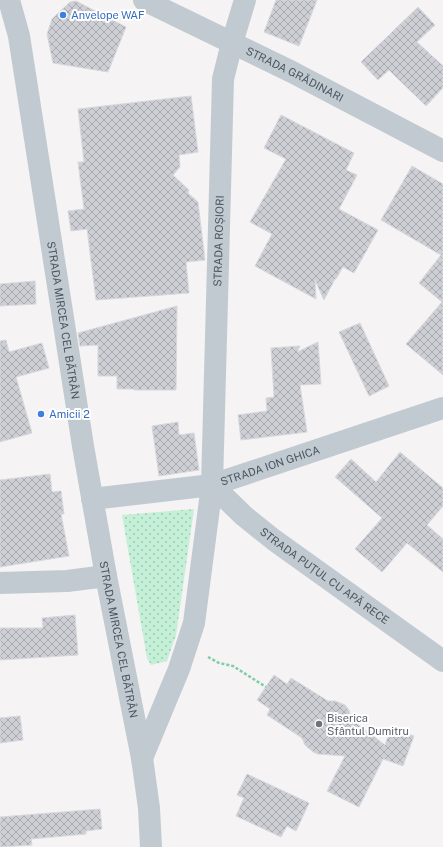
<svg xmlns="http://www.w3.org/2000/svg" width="443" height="847" viewBox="0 0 443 847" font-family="'Public Sans',sans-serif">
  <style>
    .park { fill: url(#park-dots) }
    .building { fill: url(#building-cross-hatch); stroke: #d7d9de }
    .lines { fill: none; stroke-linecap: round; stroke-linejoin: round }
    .path { stroke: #7bcea7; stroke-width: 2.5; stroke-dasharray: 3 2; stroke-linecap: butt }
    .minor { stroke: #c1cad1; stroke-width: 22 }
    .tertiary { stroke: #c1cad1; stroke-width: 22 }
    .shop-dot { fill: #3f7fe0; stroke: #fff; stroke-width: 1.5 }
    .worship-dot { fill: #6b7280; stroke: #fff; stroke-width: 1.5 }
    .labels { text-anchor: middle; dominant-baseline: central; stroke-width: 4; stroke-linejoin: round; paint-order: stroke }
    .shop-label { font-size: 11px; fill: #366cbe; stroke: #fff; text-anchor: start }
    .street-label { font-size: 11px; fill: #4a5560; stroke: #fff }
    .worship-label { font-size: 11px; fill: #5b616d; stroke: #fff; text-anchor: start }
  </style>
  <defs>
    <pattern id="park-dots" width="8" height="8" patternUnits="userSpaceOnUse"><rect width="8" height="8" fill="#c3f0d6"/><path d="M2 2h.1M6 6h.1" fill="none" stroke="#a0c5b1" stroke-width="1.8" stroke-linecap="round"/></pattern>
    <pattern id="building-cross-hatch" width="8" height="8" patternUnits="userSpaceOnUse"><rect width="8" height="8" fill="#cdcfd5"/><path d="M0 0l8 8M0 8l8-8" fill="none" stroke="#a8abb0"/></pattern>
  </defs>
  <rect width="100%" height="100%" fill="#f5f3f3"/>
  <!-- park -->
  <path class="park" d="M194,509L176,635L167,661L151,665L147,658L122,515Z"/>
  <!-- building -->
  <path class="building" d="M276,0H317L299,46L264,32Z
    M76,1L126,27L108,72L53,63L47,34L52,19L70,2Z
    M418,7L435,25L417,42L443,66V88L426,106L389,70L378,80L361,62Z
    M191,96L198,152L179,155L180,167L173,175L189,190L188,193L198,202L205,260L186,262L189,293L96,300L87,229L71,231L68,211L84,209L78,162H84L78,109Z
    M281,115L354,153L346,170L357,175L339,209L378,230L354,273L343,267L336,279H335L324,300L315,280L316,299L255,266L272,234L250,222L286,159L264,148Z
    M412,166L443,184V375L406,344L442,302L419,283L441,255L381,220Z
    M35,281L36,304L0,306V284Z
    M177,306L176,390H134V389H117V376H98V345L80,346L78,333Z
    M360,323L389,386L369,396L339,332Z
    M6,340L9,352L42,343L49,368L16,377L32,433L0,442V341Z
    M318,342L321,384L300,385L307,432L241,440L238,415L267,411L266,398L274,397L271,348L300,346L297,352Z
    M178,422L179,435L194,433L199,470L159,476L152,426Z
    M400,452L443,488V506L427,525L443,539V572L407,543L382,572L355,549L382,518L335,477L351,459L376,482Z
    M50,474L52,492L61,491L64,514H61L69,556L0,567V480Z
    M75,615L78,655L0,660V628H43L42,618Z
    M274,675L287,684L291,678L328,701H335L345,705L349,710L351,719L385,745L391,728L414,736L403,766L383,759L359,807L327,791L345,756L318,754L313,752L305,745L302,738L267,715L270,709L257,700Z
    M20,716L23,740L0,743V718Z
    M247,774L309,803L296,831L287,826L281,837L236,816L244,798L237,795Z
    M100,809L102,829L86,831V834L31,839L32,845L0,847V817Z"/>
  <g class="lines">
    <!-- path -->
    <path class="path" d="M208,657L219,663L233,666L266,687"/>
    <!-- minor -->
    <g class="minor">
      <path id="s1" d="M212,485L244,516L274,540L443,661"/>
      <path id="s2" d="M92,499L212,485L443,408"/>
      <path d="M0,583L67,581L106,576"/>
      <path id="s3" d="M142,758L179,669L194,623L212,485L223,79L232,43L245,0"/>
    </g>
    <!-- tertiary -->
    <g class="tertiary">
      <path id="s4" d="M9,0L19,36L83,446L106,576L142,758L149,808L151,847"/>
      <path id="s5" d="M144,0L292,72L443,151"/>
    </g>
  </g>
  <!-- markers -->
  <g class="shop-dot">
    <circle cx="63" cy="15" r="4"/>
    <circle cx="41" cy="414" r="4"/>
  </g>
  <circle class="worship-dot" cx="319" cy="724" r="4"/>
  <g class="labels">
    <!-- shop labels -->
    <g class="shop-label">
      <text x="71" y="15">Anvelope WAF</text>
      <text x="49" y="414">Amicii 2</text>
    </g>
    <!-- street labels -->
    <g class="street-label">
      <text stroke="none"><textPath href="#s5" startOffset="168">STRADA GRĂDINARI</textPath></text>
      <text stroke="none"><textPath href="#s3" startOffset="528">STRADA ROȘIORI</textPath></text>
      <text stroke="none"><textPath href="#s4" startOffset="325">STRADA MIRCEA CEL BĂTRÂN</textPath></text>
      <text stroke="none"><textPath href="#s2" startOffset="182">STRADA ION GHICA</textPath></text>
      <text stroke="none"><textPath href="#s1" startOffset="145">STRADA PUȚUL CU APĂ RECE</textPath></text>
      <text stroke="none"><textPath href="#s4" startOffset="649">STRADA MIRCEA CEL BĂTRÂN</textPath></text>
    </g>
    <!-- worship labels -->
    <g class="worship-label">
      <text x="327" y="718">Biserica<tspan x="327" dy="13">Sfântul Dumitru</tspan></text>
    </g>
  </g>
</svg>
